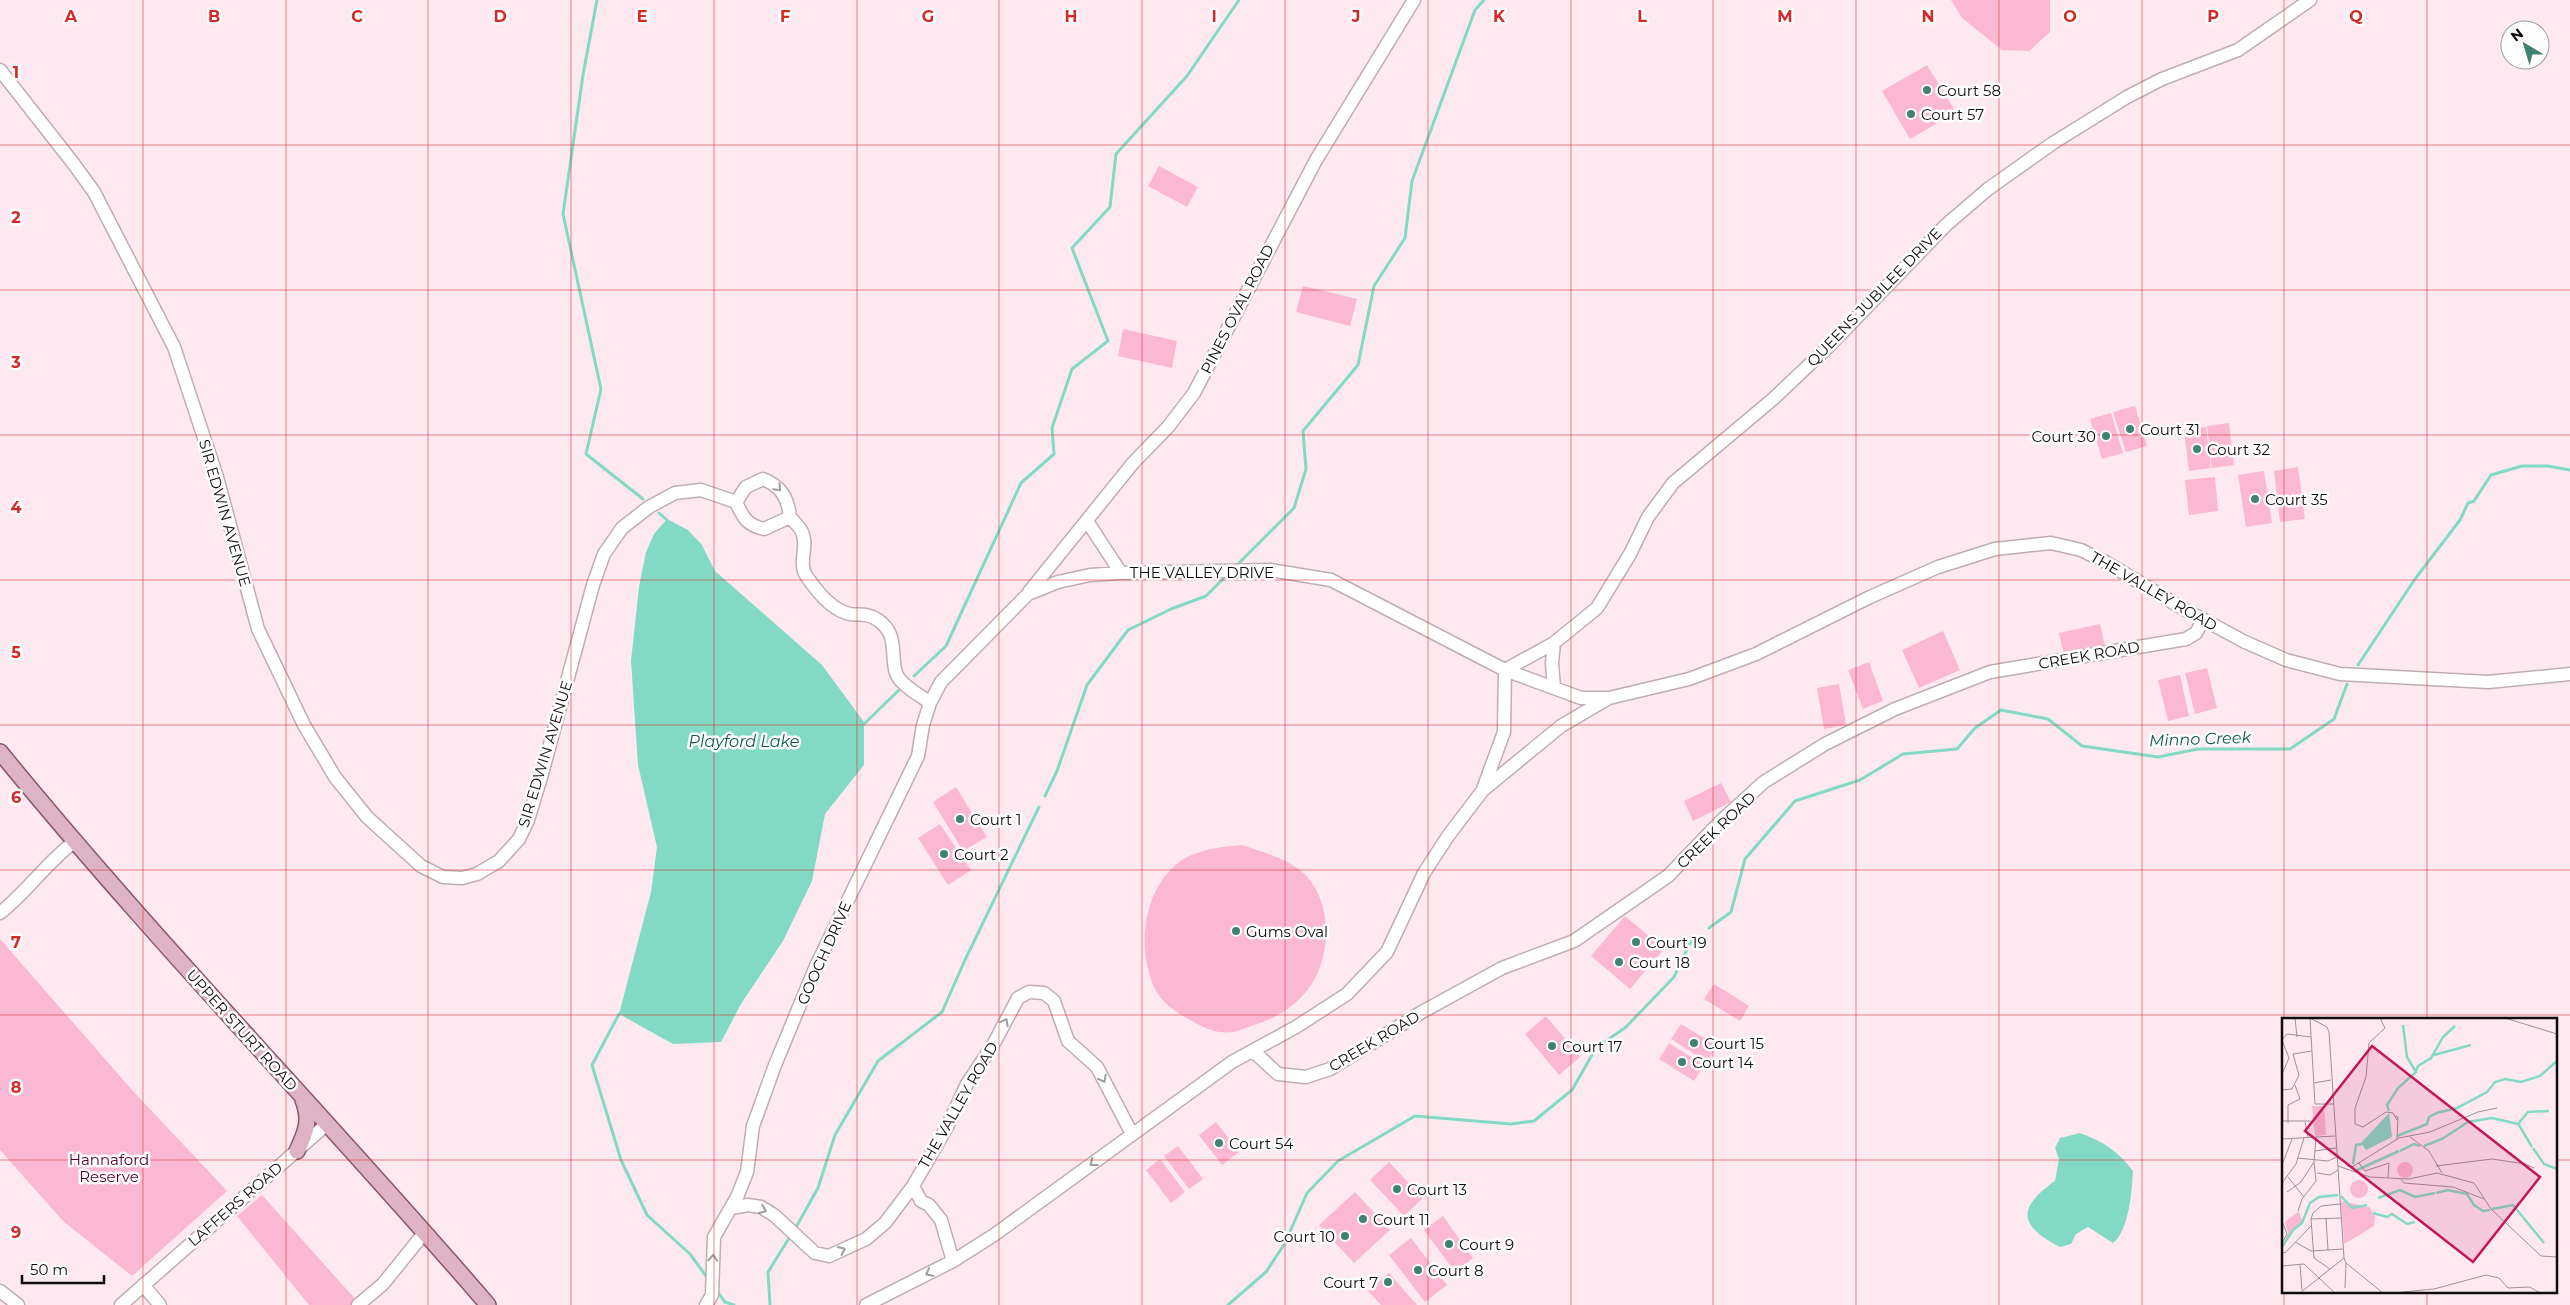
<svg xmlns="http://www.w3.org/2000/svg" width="2570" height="1305" viewBox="0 0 2570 1305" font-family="Montserrat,sans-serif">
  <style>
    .green { fill: #fbb8d3 }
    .water { fill: #82dac5 }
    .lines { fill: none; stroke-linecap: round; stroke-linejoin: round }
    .stream { stroke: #82dac5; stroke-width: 3 }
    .minor-casing { stroke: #c0adb4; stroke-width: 15 }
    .major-casing { stroke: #88576c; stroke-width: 18 }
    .minor { stroke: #fff; stroke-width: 12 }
    .major { stroke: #deb3c5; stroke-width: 15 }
    .oneway { stroke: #9f9d9e }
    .grid { fill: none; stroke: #d62828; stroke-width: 1; stroke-opacity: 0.55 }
    .poi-dot { fill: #3f8173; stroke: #fdfdfd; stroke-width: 2 }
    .labels { text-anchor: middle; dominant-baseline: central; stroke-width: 5; stroke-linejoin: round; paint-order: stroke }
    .poi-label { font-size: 15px; fill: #100a0c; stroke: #fdfdfd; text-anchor: start }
    .street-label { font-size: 15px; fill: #100a0c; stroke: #fdfdfd }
    .park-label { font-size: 15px; fill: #530030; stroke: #fdfdfd }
    .water-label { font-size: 16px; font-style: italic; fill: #0c584b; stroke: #fdfdfd }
    .inset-river { fill: none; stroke: #82dac5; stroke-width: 2.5 }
    .inset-road { fill: none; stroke: #9f9095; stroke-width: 1 }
    .view { fill: #c2185b; fill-opacity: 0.15; stroke: #c2185b; stroke-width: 2.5 }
    .inset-edge { fill: none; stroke: #100a0c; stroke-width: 2.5 }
    .grid-label { font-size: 16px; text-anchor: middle; font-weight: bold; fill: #d62828; stroke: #fdfdfd; stroke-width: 5; stroke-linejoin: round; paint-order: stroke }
  </style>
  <rect width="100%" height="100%" fill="#fee9f1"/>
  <!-- green -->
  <path class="green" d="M1951,0H2050V32L2029,51L2002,50L1962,18Z
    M1927,65L1956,112L1910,139L1882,91Z
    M1159,166L1198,187L1187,207L1148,186Z
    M1303,286L1357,299L1350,326L1296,312Z
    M1123,329L1177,341L1172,368L1118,356Z
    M2135,406L2147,446L2126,452L2113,412Z
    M2111,413L2123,453L2102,459L2090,419Z
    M2229,423L2234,465L2212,468L2207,426Z
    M2206,427L2211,468L2189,471L2184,430Z
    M2298,467L2305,519L2280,522L2274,471Z
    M2264,471L2272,523L2246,527L2238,475Z
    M2215,477L2218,511L2189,515L2185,480Z
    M2100,624L2105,645L2064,655L2059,633Z
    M1943,631L1960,670L1919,688L1902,650Z
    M1869,662L1883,701L1863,709L1848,670Z
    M2207,668L2217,708L2195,714L2185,673Z
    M2180,675L2189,716L2168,721L2158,680Z
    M1839,684L1846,725L1824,729L1817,688Z
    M1721,783L1731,802L1693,821L1684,801Z
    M956,787L987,837L963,851L933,802Z
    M940,824L971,870L948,885L918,838Z
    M1242,845C1262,852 1285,858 1301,871C1332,897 1333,952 1311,985C1298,1005 1277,1018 1254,1025C1247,1027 1240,1031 1233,1032C1218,1034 1206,1029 1194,1022C1181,1015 1163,1005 1156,991C1136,952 1142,891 1178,863C1197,849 1220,847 1242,845Z
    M1625,916L1664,949L1630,989L1591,956Z
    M0,939L132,1090L227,1191L132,1276L63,1221L0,1150Z
    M1714,984L1749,1006L1740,1021L1704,999Z
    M1546,1016L1580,1057L1559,1075L1525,1034Z
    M1681,1024L1717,1046L1707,1062L1671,1039Z
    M1669,1043L1704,1065L1694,1081L1659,1059Z
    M1216,1122L1239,1152L1222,1165L1199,1135Z
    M1178,1146L1203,1179L1189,1189L1164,1156Z
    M1160,1159L1185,1192L1171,1203L1146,1170Z
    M1389,1162L1423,1198L1404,1216L1370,1180Z
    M1355,1192L1390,1230L1354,1263L1319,1225Z
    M262,1195L357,1301L352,1305H309L237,1216Z
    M1443,1216L1473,1258L1455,1272L1424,1230Z
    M1411,1238L1447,1285L1425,1302L1389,1255Z
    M1389,1273L1417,1305H1381L1368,1291Z"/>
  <!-- water -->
  <path class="water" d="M667,519L688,530L702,545L715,571L822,665L864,722V765L825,814L812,881L783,941L741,1004L721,1042L673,1044L619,1014L651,892L657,847L638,765L631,661L639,587L646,552L654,534Z
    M2080,1133C2103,1141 2119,1152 2133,1171C2132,1190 2129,1231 2113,1243L2088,1227L2076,1234L2071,1244L2060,1247C2018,1225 2017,1208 2055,1181L2059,1159L2055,1148L2060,1138Z"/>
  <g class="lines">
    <!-- stream -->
    <path class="stream" d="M597,0L583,75L563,214L601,389L586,454L643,499
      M659,513L668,521
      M1235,567L1294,508L1306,469L1303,431L1358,365L1374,286L1405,238L1412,181L1475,10L1484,0
      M2358,665L2415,579L2460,520L2468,503L2474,501L2491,475L2522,466H2548L2570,470
      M914,676L946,646L1021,483L1054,454L1052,428L1072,369L1108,341L1072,248L1110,207L1116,154L1187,76L1239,0
      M862,726L899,690
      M1045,796L1057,771L1087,685L1128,630L1171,609L1206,596L1227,575
      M1709,928L1731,912L1745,859L1795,801L1860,780L1903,754L1957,749L1975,728L2001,710L2048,719L2082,746L2158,757L2198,749H2290L2334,719L2347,684
      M623,1013L619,1014L592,1065L621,1160L647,1215L690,1254L706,1276
      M795,1229L818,1188L835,1135L878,1061L942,1012L965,960L1039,807
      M717,1291L725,1302L734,1305
      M770,1305L768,1272L791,1235
      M1228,1305L1266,1272L1285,1243L1307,1193L1338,1161L1415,1116L1511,1124L1534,1121L1572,1090L1596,1048L1626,1027L1674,977L1690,943L1694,939"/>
    <defs>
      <path id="minor" d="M0,70L73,163L94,192L174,347L217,477L258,629L304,725L335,777L367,817L421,866L443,877L462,878L477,874L499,861L519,839L528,820L542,774L593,585L604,554L622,528L649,507L675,493L701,490L736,502C743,518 747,525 764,529L790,517
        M736,502L746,487L763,479C781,486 788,498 790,517
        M790,517C794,522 800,527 802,532C809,546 797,563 807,577C817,591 829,607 846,613C857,617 865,611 878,620C899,635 890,654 896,673C900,685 920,695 930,703
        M1087,521L1121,573
        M1029,592L1133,463L1168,427L1194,393L1316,160L1414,0
        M1505,670L1554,643L1597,608L1630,554L1648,517L1673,483L1773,399L1829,346L1946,225L1988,189L2053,143L2127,97L2162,79L2238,50L2310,0
        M1554,688L1552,663L1554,643
        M1483,789L1504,732L1505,670
        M0,913C27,892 46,863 74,842
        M1253,1051L1278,1074L1306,1077L1330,1069L1422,1012L1502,968L1574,941L1668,876L1722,820L1764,782L1825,744L1895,709L1990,672L2186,639L2196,633L2203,620
        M913,1186L921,1201L929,1205L941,1220L953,1261
        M731,1208L748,1205L761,1207L774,1215L815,1253L829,1256L866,1239L885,1223L913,1186L948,1125L967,1084L993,1045L1018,998L1029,992L1044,993L1054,1001L1068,1041L1097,1067L1132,1134
        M143,1285L160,1305
        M0,1291L18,1305
        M121,1305L327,1124
        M358,1305L383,1284L425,1232
        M706,1305L712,1295L714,1237L737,1197L747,1172L753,1126L775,1065L816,966L918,756L923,725L930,703L941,682L1028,594L1058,582L1090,575L1121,573L1270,570L1331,580L1505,670L1581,698H1609L1689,679L1756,654L1870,597L1938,567L1995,549L2051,543L2081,550L2107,563L2182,608L2245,642L2286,660L2340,674L2488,682L2570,674
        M866,1305L953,1261L994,1235L1232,1062L1296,1027L1347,994L1387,952L1424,873L1448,836L1483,790L1561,726L1607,699"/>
      <path id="major" d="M0,752C156,943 328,1119 488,1305
        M297,1151C306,1132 311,1120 303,1100"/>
    </defs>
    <!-- minor casing -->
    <use href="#minor" class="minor-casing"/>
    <!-- major casing -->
    <use href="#major" class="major-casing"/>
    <!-- minor -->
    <use href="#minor" class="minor"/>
    <!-- major -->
    <use href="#major" class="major"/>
  </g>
  <!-- one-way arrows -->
  <defs><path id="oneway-chevron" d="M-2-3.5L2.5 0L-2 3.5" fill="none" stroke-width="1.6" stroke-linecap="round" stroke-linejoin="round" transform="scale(1.25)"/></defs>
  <g class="oneway">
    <use href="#oneway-chevron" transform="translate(778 488) rotate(46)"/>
    <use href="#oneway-chevron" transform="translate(1005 1022) rotate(-61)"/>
    <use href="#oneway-chevron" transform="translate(1103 1079) rotate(62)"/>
    <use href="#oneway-chevron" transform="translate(1093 1163) rotate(143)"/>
    <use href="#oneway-chevron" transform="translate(763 1210) rotate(23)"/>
    <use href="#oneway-chevron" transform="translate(842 1250) rotate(-25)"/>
    <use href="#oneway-chevron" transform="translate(713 1258) rotate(-87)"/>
    <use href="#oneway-chevron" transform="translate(929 1273) rotate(152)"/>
  </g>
  <!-- grid -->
  <path class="grid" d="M143,0V1305M286,0V1305M428,0V1305M571,0V1305M714,0V1305M857,0V1305M999,0V1305M1142,0V1305M1285,0V1305M1428,0V1305M1571,0V1305M1713,0V1305M1856,0V1305M1999,0V1305M2142,0V1305M2284,0V1019M2427,0V1019M0,145H2570M0,290H2570M0,435H2570M0,580H2570M0,725H2570M0,870H2570M0,1015H2570M0,1160H2284M2556,1160H2570M2284,1291V1305M2427,1291V1305"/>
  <!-- markers -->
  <g class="poi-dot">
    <circle cx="1927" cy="90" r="5"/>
    <circle cx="1911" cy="114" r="5"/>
    <circle cx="2130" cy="429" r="5"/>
    <circle cx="2106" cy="436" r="5"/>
    <circle cx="2197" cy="449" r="5"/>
    <circle cx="2255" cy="499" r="5"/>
    <circle cx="960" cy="819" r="5"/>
    <circle cx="944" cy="854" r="5"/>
    <circle cx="1236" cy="931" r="5"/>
    <circle cx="1636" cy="942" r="5"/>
    <circle cx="1619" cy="962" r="5"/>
    <circle cx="1694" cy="1043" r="5"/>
    <circle cx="1552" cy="1046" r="5"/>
    <circle cx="1682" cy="1062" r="5"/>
    <circle cx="1219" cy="1143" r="5"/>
    <circle cx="1397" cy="1189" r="5"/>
    <circle cx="1363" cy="1219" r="5"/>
    <circle cx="1345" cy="1236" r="5"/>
    <circle cx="1449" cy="1244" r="5"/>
    <circle cx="1418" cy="1270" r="5"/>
    <circle cx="1388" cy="1282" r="5"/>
  </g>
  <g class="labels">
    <!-- poi labels -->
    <g class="poi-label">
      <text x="1937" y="90">Court 58</text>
      <text x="1921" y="114">Court 57</text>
      <text x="2140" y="429">Court 31</text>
      <text x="2096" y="436" text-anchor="end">Court 30</text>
      <text x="2207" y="449">Court 32</text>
      <text x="2265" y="499">Court 35</text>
      <text x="970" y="819">Court 1</text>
      <text x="954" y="854">Court 2</text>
      <text x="1246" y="931">Gums Oval</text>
      <text x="1646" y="942">Court 19</text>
      <text x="1629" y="962">Court 18</text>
      <text x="1704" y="1043">Court 15</text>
      <text x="1562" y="1046">Court 17</text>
      <text x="1692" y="1062">Court 14</text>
      <text x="1229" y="1143">Court 54</text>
      <text x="1407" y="1189">Court 13</text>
      <text x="1373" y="1219">Court 11</text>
      <text x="1335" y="1236" text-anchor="end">Court 10</text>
      <text x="1459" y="1244">Court 9</text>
      <text x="1428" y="1270">Court 8</text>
      <text x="1378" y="1282" text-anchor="end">Court 7</text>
    </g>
    <!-- street labels -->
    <g class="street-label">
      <text transform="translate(1874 297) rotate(-46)">QUEENS JUBILEE DRIVE</text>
      <text transform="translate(1237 309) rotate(-63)">PINES OVAL ROAD</text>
      <text transform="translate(225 513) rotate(74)">SIR EDWIN AVENUE</text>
      <text x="1202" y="572">THE VALLEY DRIVE</text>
      <text transform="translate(2154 591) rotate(30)">THE VALLEY ROAD</text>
      <text transform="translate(2089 655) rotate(-10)">CREEK ROAD</text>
      <text transform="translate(545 754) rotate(-73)">SIR EDWIN AVENUE</text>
      <text transform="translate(1716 830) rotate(-44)">CREEK ROAD</text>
      <text transform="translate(824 953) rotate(-66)">GOOCH DRIVE</text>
      <text transform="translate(242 1030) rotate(48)">UPPER STURT ROAD</text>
      <text transform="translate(1374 1041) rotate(-31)">CREEK ROAD</text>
      <text transform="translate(958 1105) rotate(-60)">THE VALLEY ROAD</text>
      <text transform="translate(235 1204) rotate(-41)">LAFFERS ROAD</text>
    </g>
    <!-- park labels -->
    <g class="park-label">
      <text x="109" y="1159">Hannaford<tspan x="109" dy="17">Reserve</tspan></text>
    </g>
    <!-- water labels -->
    <g class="water-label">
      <text transform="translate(2200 739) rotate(-2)">Minno Creek</text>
      <text x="744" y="741">Playford Lake</text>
    </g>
  </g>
  <!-- overview -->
  <g transform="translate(2282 1018)">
    <rect width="275" height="275" fill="#fee9f1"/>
    <path d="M30,88H42L44,117L33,118ZM115 152a8 8 0 1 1 16 0a8 8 0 1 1-16 0ZM68 171a9 9 0 1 1 18 0a9 9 0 1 1-18 0ZM59,183L87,189L93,198L92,208L62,226ZM17,193L20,203L0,228L6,215L3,204Z" fill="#fbb8d3"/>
    <path d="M107,95L110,119L84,132L79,125Z" fill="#82dac5"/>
    <path class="inset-river" d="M152,37L189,27M134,53L136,48L149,40L161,19L173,8M107,93L105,87L116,70L134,54L125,39L121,7M237,107L250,129M115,118L145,106L147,99L155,95L175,90L205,74L213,64L223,61L239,64L258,58L275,43M142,128L160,121L186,104L210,100L236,106L246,94L267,93M251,130L262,146L275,151M118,133L132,126L138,128M71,146L74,127L80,126M73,153L117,133M154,175L166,172L185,176L192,187L201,193L208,192M59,178L70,190L85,187M96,180L118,172L133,179L153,175M210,191L231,187L262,225M91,195L105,199L110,196L125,206L133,204M0,229L11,212L20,205L28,185L37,179L56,177"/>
    <path class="inset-road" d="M13,0L15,19M28,0L33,86H52M28,0L45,9L47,14L62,240L64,245L101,275M98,0L103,10L87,25L84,59L73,90V106L81,109L104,94L111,95L115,102M223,0L275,16M11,36L30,33M7,40L0,22L5,16L29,19M0,56L7,40M32,65L49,62M0,72L10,71L17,57L11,36M113,98L116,99L115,121M0,103H29M23,104L26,119M6,105V87L18,81L13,67M128,119L147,133L160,155M0,121L53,118M33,133L54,130M15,140L46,143L55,139M76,144L83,153L107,145L106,159M0,147L10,121M56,148L88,159L127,161L155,155L192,165L209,191L259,238L275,239M65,148L70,149L117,120L148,114L196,94L215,90M154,148L210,141L243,146L252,150M35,155L48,157L56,152M6,159L22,179M118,160L122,165L171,169L202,181M0,165L14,146L22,120M5,174L19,164L32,144L34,119M16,193L20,181L34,163L32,144M44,200L46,232M29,201L59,200M0,203L5,216L0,225M13,224L29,233L61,231M0,234L3,235L30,207M18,247L20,272M0,248L22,246L53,275M48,251L32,240L29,201L31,195L39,188L58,186M63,270L64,245M18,275L62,240M111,275L152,271L204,257L217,260L226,270L248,269L258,275"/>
    <path class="view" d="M90,28L258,159L191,244L23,113Z"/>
    <rect width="275" height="275" class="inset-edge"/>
  </g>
  <g class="grid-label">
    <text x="71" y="22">A</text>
    <text x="214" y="22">B</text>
    <text x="357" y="22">C</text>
    <text x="500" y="22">D</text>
    <text x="642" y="22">E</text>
    <text x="785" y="22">F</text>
    <text x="928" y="22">G</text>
    <text x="1071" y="22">H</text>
    <text x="1214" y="22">I</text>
    <text x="1356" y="22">J</text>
    <text x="1499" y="22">K</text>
    <text x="1642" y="22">L</text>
    <text x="1785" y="22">M</text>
    <text x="1928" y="22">N</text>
    <text x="2070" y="22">O</text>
    <text x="2213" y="22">P</text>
    <text x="2356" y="22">Q</text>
    <text x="16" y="78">1</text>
    <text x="16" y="223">2</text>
    <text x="16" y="368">3</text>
    <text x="16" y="513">4</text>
    <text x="16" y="658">5</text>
    <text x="16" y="803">6</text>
    <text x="16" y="948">7</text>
    <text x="16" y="1093">8</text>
    <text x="16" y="1238">9</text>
  </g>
  <!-- north arrow -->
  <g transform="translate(2525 45) rotate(322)"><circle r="24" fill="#fdfdfd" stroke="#9e9c9d"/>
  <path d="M0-4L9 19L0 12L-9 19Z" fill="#3f8173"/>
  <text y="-8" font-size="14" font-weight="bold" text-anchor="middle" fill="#100a0c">N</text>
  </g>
  <!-- scale -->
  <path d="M22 1275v8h82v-8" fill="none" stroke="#100a0c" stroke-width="2.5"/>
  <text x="30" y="1275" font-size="15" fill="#100a0c" stroke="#fdfdfd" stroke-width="4" paint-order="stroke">50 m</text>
</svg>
